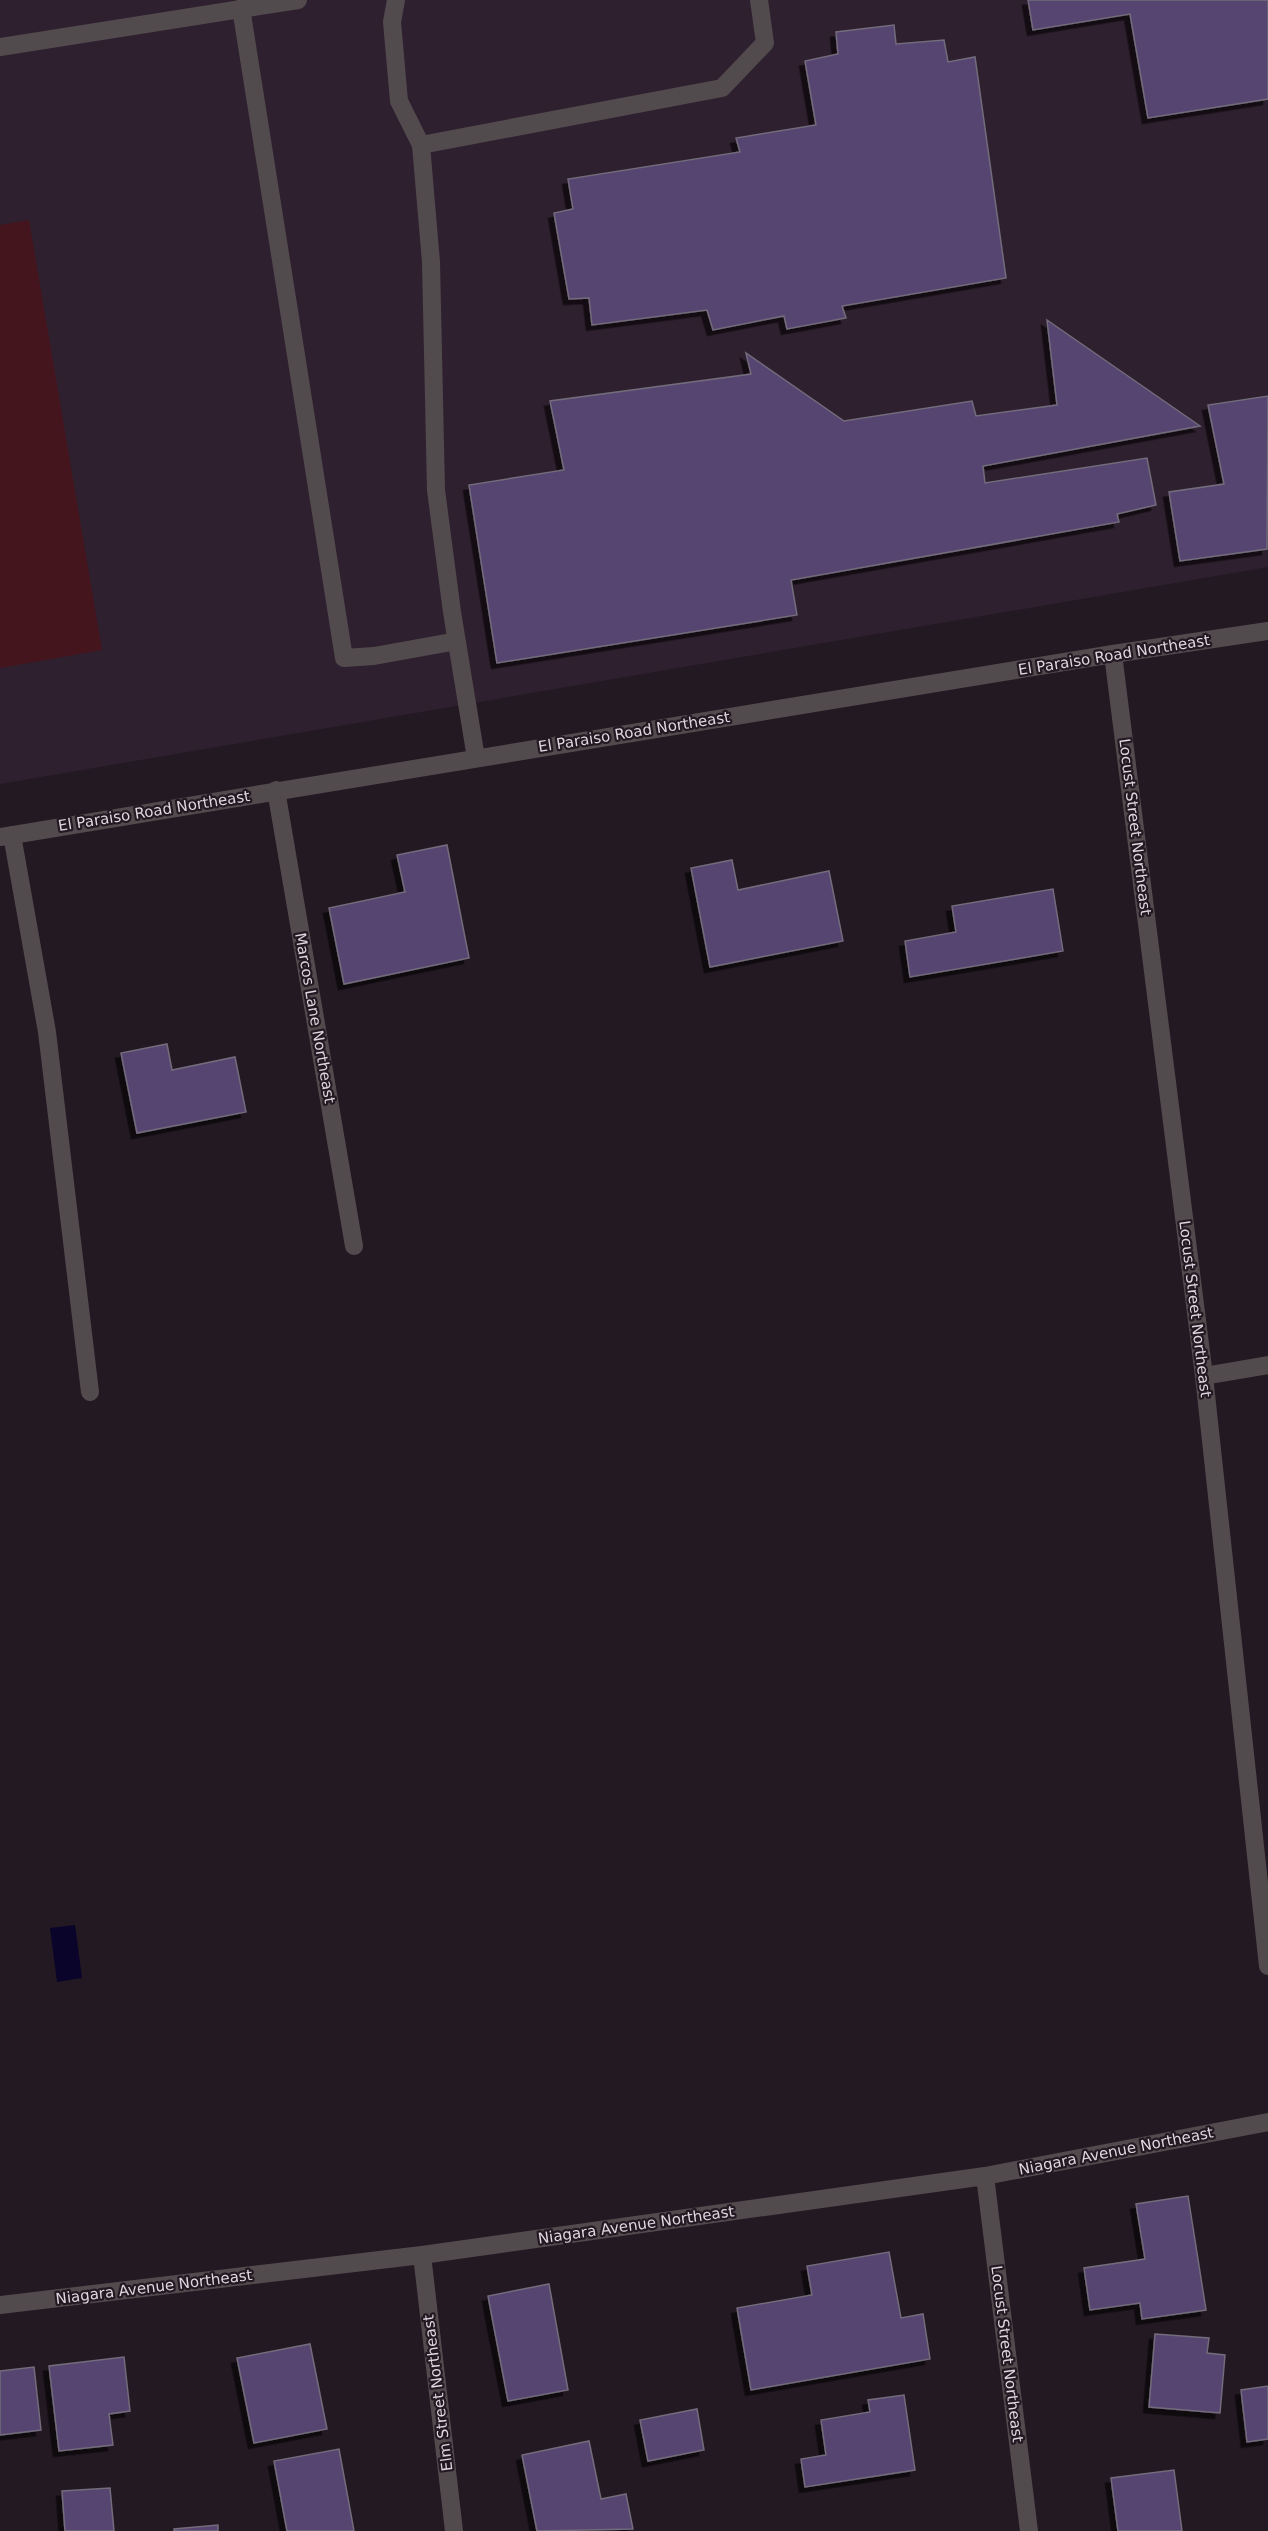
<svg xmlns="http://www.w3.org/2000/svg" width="1268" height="2531" viewBox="0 0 1268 2531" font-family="'DejaVu Sans',sans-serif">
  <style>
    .built { fill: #2f202f }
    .green { fill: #45151e }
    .water { fill: #0a042a }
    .building { fill: #574470; stroke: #726c7b; stroke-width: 1.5; filter: url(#shadow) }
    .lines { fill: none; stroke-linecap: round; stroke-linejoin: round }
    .service { stroke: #524b4e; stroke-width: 18 }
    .minor { stroke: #524b4e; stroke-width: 18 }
    .labels { text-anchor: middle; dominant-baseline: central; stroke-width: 4.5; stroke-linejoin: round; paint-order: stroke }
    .street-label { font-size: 15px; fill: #ded7de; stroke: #231923 }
  </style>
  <defs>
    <filter id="shadow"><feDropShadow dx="-5.5" dy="5.5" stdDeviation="0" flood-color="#0009"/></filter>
  </defs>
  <rect width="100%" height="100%" fill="#231923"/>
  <!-- built -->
  <path class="built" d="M0,0H1268V567L0,784Z"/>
  <!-- green -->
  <path class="green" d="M29,220L102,650L0,668V225Z"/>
  <!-- water -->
  <path class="water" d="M75,1925L82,1978L57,1982L50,1928Z"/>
  <!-- building -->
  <path class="building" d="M1028,0H1268V99L1148,118L1130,14L1033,30Z
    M894,25L896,44L944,40L948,62L975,57L1006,278L842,306L846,318L787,329L784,316L713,330L707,310L592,325L589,298L569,299L554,213L573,209L568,179L740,152L736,138L816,125L805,61L838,54L836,32Z
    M1047,320L1200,426L983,466L985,483L1147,458L1156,505L1117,514L1119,522L791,580L797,615L497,663L469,485L564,470L550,401L751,374L746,353L844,421L972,401L976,416L1057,405Z
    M1268,396L1267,549L1180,561L1169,492L1224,484L1208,405Z
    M447,845L469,958L344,984L329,908L405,892L397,855Z
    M732,860L738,890L829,871L843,941L710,967L691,868Z
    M1053,889L1063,951L910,977L905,941L956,932L952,906Z
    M167,1044L172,1070L235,1057L246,1112L137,1133L121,1053Z
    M1188,2196L1206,2310L1142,2319L1140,2303L1090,2310L1084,2268L1145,2259L1136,2204Z
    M889,2252L901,2318L923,2314L930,2359L751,2390L737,2308L812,2295L807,2266Z
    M549,2284L568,2390L508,2401L488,2296Z
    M1155,2334L1209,2338L1207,2353L1225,2355L1220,2413L1149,2407Z
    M310,2344L327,2429L254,2443L237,2358Z
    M124,2357L130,2411L109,2414L113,2445L59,2451L49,2366Z
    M34,2367L41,2430L0,2435V2371Z
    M1268,2386V2439L1247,2442L1241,2390Z
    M904,2395L915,2470L805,2487L801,2459L826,2455L821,2420L870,2412L868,2400Z
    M697,2409L704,2450L648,2461L640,2420Z
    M589,2441L601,2499L626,2494L633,2529L537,2531L522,2455Z
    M339,2449L354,2531H287L274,2461Z
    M1174,2470L1182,2531H1118L1111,2478Z
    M110,2488L114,2531H65L62,2491Z
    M218,2525V2531H174V2529Z"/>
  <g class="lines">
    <!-- service -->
    <path class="service" d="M396,0L392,22L399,101L421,145L722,88L765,43L759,0
      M241,8L344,658L374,656L457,641
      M0,47L298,0
      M421,145L431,262L436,490L452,612L476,758
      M276,790L354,1246
      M12,835L47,1032L90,1392"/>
    <!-- minor -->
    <path class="minor" d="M1113,654L1204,1376L1268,1966
      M0,837L1113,654L1268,631
      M1204,1376L1268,1365
      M985,2176L1029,2531
      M422,2255L454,2531
      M0,2305L422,2255L985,2176L1268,2122"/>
  </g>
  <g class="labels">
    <!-- street labels -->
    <g class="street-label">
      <text transform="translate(1114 655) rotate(-9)">El Paraiso Road Northeast</text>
      <text transform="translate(634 732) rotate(-9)">El Paraiso Road Northeast</text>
      <text transform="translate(154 811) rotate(-9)">El Paraiso Road Northeast</text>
      <text transform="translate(1135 827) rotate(83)">Locust Street Northeast</text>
      <text transform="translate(315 1018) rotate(80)">Marcos Lane Northeast</text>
      <text transform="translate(1195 1309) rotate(83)">Locust Street Northeast</text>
      <text transform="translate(1116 2151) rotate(-11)">Niagara Avenue Northeast</text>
      <text transform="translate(636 2225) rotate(-8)">Niagara Avenue Northeast</text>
      <text transform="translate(154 2287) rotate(-7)">Niagara Avenue Northeast</text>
      <text transform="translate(1007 2354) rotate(83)">Locust Street Northeast</text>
      <text transform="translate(438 2393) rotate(-97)">Elm Street Northeast</text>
    </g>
  </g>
</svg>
